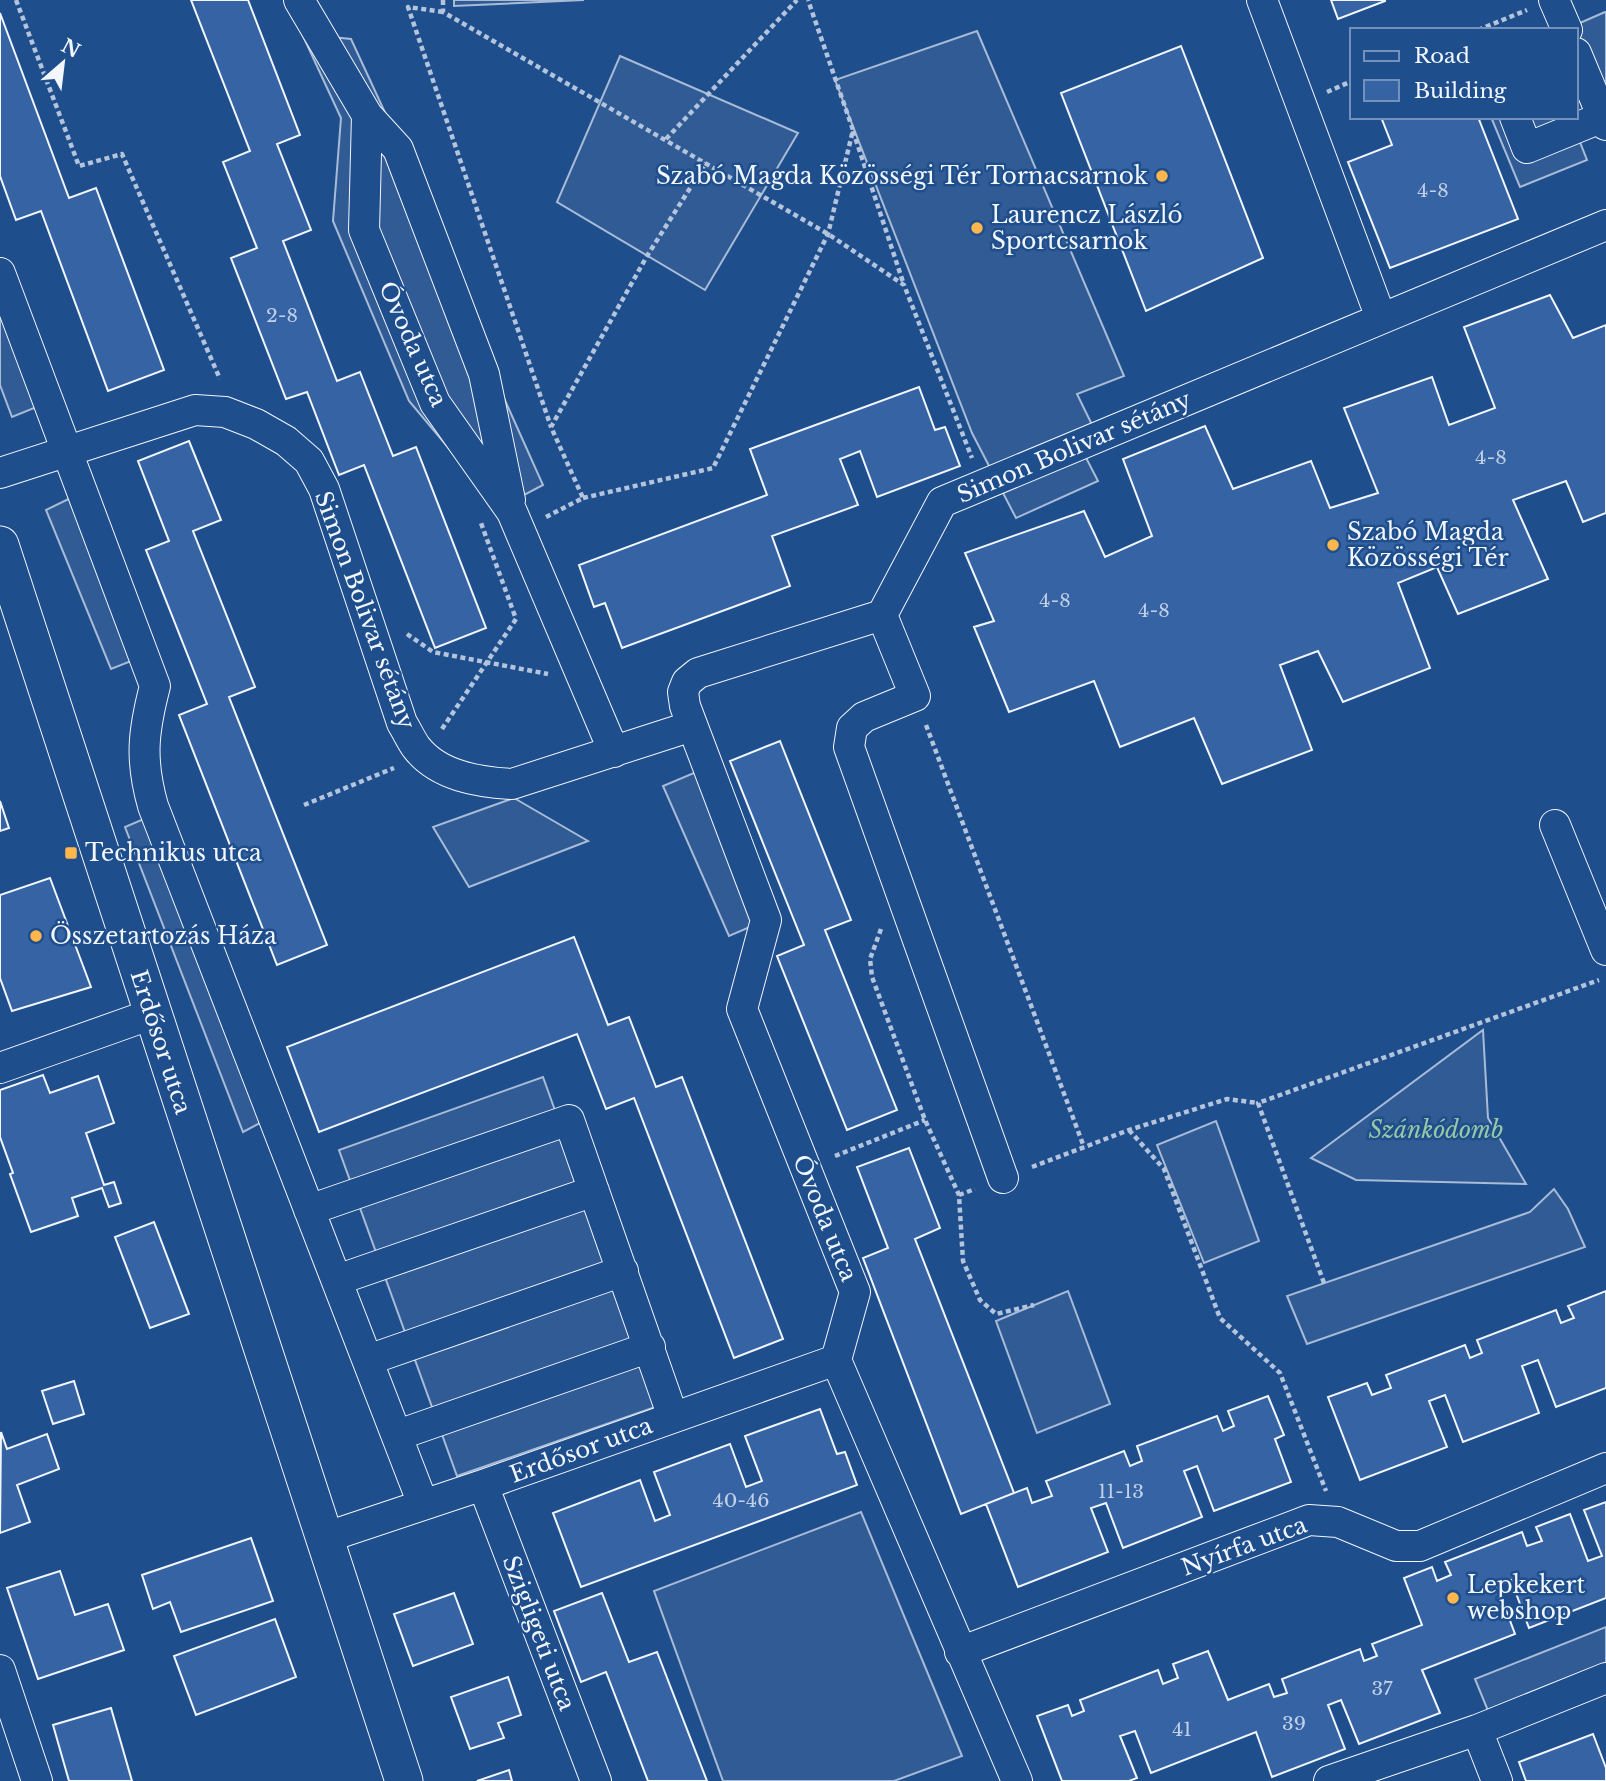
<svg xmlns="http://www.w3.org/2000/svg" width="1606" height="1781" viewBox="0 0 1606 1781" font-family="'Libre Baskerville',serif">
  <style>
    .built { fill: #305b95; stroke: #a8bbd7; stroke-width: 2 }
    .building { fill: #3563a3; stroke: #f2f6ff; stroke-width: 2 }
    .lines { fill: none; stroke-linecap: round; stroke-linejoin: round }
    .minor-casing { stroke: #f2f6ff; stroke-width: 32 }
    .tertiary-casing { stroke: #f2f6ff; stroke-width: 39 }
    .path { stroke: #b3c4dc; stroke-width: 4.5; stroke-dasharray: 5 3.5; stroke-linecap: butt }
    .minor { stroke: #1f4e8c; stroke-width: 30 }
    .tertiary { stroke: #1f4e8c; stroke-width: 37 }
    .poi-dot { fill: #ffb74d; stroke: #1f4e8c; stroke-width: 2.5 }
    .labels { text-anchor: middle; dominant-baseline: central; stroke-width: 5; stroke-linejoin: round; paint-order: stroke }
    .number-label { font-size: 19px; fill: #c3d1e8 }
    .poi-label { font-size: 23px; fill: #f2f6ff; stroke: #1f4e8c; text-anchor: start }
    .street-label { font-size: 23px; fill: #f2f6ff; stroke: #1f4e8c }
    .park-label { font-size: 23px; font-style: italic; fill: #97c8a6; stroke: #1f4e8c }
  </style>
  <rect width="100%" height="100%" fill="#1f4e8c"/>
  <!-- built -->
  <path class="built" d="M454,0H584L454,6Z
    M1605,12L1606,13V125L1566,29Z
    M977,31L1124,376L1077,394L1100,441L1081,448L1098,481L1016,518L972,433L835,80Z
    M302,34L351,39L394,132L499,387L543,485L499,508L409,401L333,221L341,118Z
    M620,56L798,133L705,290L557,202Z
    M1491,117H1570L1587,160L1520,187Z
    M0,273L49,402L12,417L0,385Z
    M83,492L144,656L111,669L46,510Z
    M708,767L766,920L729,936L663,786Z
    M514,798L588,841L469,887L433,827Z
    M146,818L273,1116L243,1132L125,827Z
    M1483,1030L1488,1118L1526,1184L1356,1180L1311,1158Z
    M543,1077L661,1405L457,1476L339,1150Z
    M1216,1121L1259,1241L1204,1263L1157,1145Z
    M1554,1189L1568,1209L1585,1247L1307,1344L1287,1296L1530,1212Z
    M1068,1291L1110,1404L1037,1433L996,1321Z
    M861,1512L962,1756L894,1781H723L654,1591Z
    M1606,1627V1678L1493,1723L1475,1679Z"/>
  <!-- building -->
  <path class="building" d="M191,0H248L300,135L277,144L311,230L283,241L337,381L360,372L393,456L416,447L486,628L435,648L364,465L339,475L307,392L286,399L231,258L257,248L223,162L250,151Z
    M1331,0H1385V1L1338,19Z
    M0,13L69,198L96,188L164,370L108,391L41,211L16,220L0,176Z
    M1181,46L1263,258L1146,311L1061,93Z
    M1381,117H1478L1518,219L1390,268L1348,162L1392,145Z
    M1550,295L1573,338L1606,325V513L1583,522L1566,481L1513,500L1548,579L1458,614L1437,567L1398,583L1430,668L1343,702L1318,651L1280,665L1312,750L1222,784L1194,718L1120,747L1094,681L1009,712L974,627L994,621L965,553L1084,511L1105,557L1152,536L1123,459L1205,426L1233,489L1311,461L1330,508L1378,493L1344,408L1432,377L1449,425L1495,408L1464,327Z
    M919,387L935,430L945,427L960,466L877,497L860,451L840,459L858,505L772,536L790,586L622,648L605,603L594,607L579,565L767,495L750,449Z
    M189,441L221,520L193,531L255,687L229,697L327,945L277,965L179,715L207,704L146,550L169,541L138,461Z
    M780,741L851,920L825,930L897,1110L847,1130L777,956L804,945L730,761Z
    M0,801L9,828L0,831Z
    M50,878L91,987L12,1011L0,978V895Z
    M574,937L608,1025L629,1017L656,1087L682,1077L783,1339L734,1358L634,1098L606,1109L577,1034L319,1132L287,1047Z
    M43,1075L50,1093L98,1076L114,1123L86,1133L104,1185L114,1182L121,1203L109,1207L102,1188L72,1198L78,1216L31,1232L10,1174L13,1173L0,1137V1090Z
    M909,1148L940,1228L915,1239L1014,1493L961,1514L863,1258L888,1248L857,1167Z
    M154,1222L189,1314L150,1328L115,1237Z
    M1606,1291V1388L1556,1407L1538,1360L1522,1366L1539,1413L1463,1442L1445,1395L1429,1401L1447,1447L1360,1480L1328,1397L1367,1383L1372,1395L1391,1388L1386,1375L1465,1345L1470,1358L1482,1353L1477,1340L1556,1310L1561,1323L1574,1318L1568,1306Z
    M74,1381L84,1414L53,1424L42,1391Z
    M1268,1396L1284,1435L1275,1439L1291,1482L1214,1511L1197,1466L1184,1471L1202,1517L1123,1548L1106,1503L1091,1508L1108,1552L1018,1587L986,1504L1027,1488L1032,1503L1052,1496L1046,1481L1124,1451L1130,1466L1142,1461L1137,1446L1217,1416L1223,1431L1234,1426L1228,1411Z
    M820,1409L837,1454L845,1452L857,1485L581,1587L553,1513L640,1480L655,1521L670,1515L654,1472L730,1444L746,1487L762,1481L745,1436Z
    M1,1432L7,1449L47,1434L59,1469L17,1485L30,1522L0,1533Z
    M1606,1502V1598L1529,1628L1511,1580L1497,1586L1515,1634L1422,1670L1440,1713L1359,1744L1341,1700L1328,1705L1345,1749L1272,1777L1256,1732L1151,1773L1135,1731L1120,1736L1137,1778L1129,1781H1062L1037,1716L1068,1705L1072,1716L1084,1711L1080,1700L1158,1670L1163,1684L1178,1678L1173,1664L1208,1651L1228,1700L1269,1684L1274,1697L1287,1693L1282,1679L1360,1649L1364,1661L1377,1656L1372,1644L1422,1625L1404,1578L1432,1567L1437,1581L1451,1575L1445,1562L1522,1532L1527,1546L1542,1541L1536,1527L1570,1514L1588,1561L1602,1556L1584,1510Z
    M251,1538L273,1601L181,1632L170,1602L153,1609L142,1575Z
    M60,1571L75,1615L108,1604L124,1650L38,1679L7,1588Z
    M454,1593L473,1644L413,1666L394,1614Z
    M602,1593L629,1662L657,1652L707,1781H648L606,1672L581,1682L554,1611Z
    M275,1619L296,1677L196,1715L174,1656Z
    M508,1677L521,1715L498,1723L504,1738L470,1749L451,1697Z
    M111,1708L132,1781H69L53,1725Z
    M1593,1734L1606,1768V1781H1526L1519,1762Z
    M509,1770L512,1781H477Z"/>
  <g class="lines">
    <defs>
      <path id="minor" d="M299,0L367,115L364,230L435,403L512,512L614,752
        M1262,0L1381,318
        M1554,0L1567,30
        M1576,53L1606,125
        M367,115L398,149L484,374L510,500
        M1515,117L1527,148L1603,117
        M0,273L155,686C143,732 140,760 153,806L423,1504
        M0,473L195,410L225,412L256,424L286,441L309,461L324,489L402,723C407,731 411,740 416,747C438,776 478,782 512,784L692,726
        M882,615L915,696L864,717L852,728L849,747L1003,1178
        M1555,825L1606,950
        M0,1068L152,1014
        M309,1210L569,1120L673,1417
        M337,1280L594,1191
        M368,1360L623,1271
        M398,1435L650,1347
        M483,1485L596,1781
        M324,1538L483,1485L836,1360
        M960,1652L1309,1520L1338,1522L1396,1546H1420L1606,1468
        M0,1670L37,1781
        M1477,1730L1497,1781
        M1017,1781L836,1360L855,1292L742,1009L766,920L685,706L683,692L687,682L698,673L882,615L942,502L1606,225
        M1329,1781L1477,1730L1606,1678"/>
      <path id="tertiary" d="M0,545L404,1781"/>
    </defs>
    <!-- minor casing -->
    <use href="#minor" class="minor-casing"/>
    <!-- tertiary casing -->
    <use href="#tertiary" class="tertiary-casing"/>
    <!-- path -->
    <path class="path" d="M16,0L79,166L122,154L220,379
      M443,0V12L828,234L904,285L972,458
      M443,12L408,7L551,427
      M1478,30L1527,10
      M1327,92L1352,81
      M853,131L904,285
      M666,139L797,0
      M583,498L713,468L828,234L853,130L808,0
      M546,517L583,498L551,427L647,256L706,163
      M407,634L433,652L548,674
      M926,725L1084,1147
      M442,729L516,619L481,523
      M304,805L394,768
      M881,929L870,959L872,977L925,1120L959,1195L963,1261L980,1300L996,1314L1034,1305
      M1129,1130L1164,1169L1220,1318L1280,1373L1326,1491
      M835,1156L925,1120
      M1032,1167L1129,1130L1227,1099L1258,1103
      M959,1195L975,1189
      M1324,1283L1258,1103L1599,980"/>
    <!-- minor -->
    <use href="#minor" class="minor"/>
    <!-- tertiary -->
    <use href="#tertiary" class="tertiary"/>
  </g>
  <!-- markers -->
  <g class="poi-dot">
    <circle cx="1162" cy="176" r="7"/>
    <circle cx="977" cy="228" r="7"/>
    <circle cx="1333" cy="545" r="7"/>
    <rect x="64" y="846" width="14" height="14" rx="3.5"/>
    <circle cx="36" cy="936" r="7"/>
    <circle cx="1453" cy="1598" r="7"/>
  </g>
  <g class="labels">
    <!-- number labels -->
    <g class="number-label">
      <text x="1433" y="190">4-8</text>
      <text x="282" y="315">2-8</text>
      <text x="1491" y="457">4-8</text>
      <text x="1055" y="600">4-8</text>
      <text x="1154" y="610">4-8</text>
      <text x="1121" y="1491">11-13</text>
      <text x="741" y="1500">40-46</text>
      <text x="1382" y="1688">37</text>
      <text x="1294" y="1723">39</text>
      <text x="1182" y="1729">41</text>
    </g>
    <!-- poi labels -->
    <g class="poi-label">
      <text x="1148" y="176" text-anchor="end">Szabó Magda Közösségi Tér Tornacsarnok</text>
      <text x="991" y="215">Laurencz László<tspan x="991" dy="26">Sportcsarnok</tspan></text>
      <text x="1347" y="532">Szabó Magda<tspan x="1347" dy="26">Közösségi Tér</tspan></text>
      <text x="85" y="853">Technikus utca</text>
      <text x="50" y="936">Összetartozás Háza</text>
      <text x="1467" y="1585">Lepkekert<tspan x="1467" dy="26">webshop</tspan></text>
    </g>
    <!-- street labels -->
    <g class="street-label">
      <text transform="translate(413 344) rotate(66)">Óvoda utca</text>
      <text transform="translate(1074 447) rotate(-23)">Simon Bolivar sétány</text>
      <text transform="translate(365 610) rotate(70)">Simon Bolivar sétány</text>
      <text transform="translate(161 1042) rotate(72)">Erdősor utca</text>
      <text transform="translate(825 1218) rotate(68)">Óvoda utca</text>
      <text transform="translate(581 1450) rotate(-20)">Erdősor utca</text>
      <text transform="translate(1244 1546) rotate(-20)">Nyírfa utca</text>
      <text transform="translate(539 1633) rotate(69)">Szigligeti utca</text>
    </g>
    <!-- park labels -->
    <g class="park-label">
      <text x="1436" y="1130">Szánkódomb</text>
    </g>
  </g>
  <!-- legend -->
  <rect x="1350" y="28" width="228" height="91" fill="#1f4e8c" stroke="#7391ba" stroke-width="2"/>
  <rect x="1364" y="51" width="35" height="10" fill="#1f4e8c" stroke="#7391ba" stroke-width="2"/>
  <text x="1414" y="63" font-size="21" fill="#f2f6ff">Road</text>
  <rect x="1364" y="80" width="35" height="21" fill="#3563a3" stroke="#7391ba" stroke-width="2"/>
  <text x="1414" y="98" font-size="21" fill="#f2f6ff">Building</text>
  <!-- north arrow -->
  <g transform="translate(63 63) rotate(28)" stroke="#1f4e8c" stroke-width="5" paint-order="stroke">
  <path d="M0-5L12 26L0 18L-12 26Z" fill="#f2f6ff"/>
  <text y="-10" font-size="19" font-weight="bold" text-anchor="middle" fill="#f2f6ff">N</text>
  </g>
</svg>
